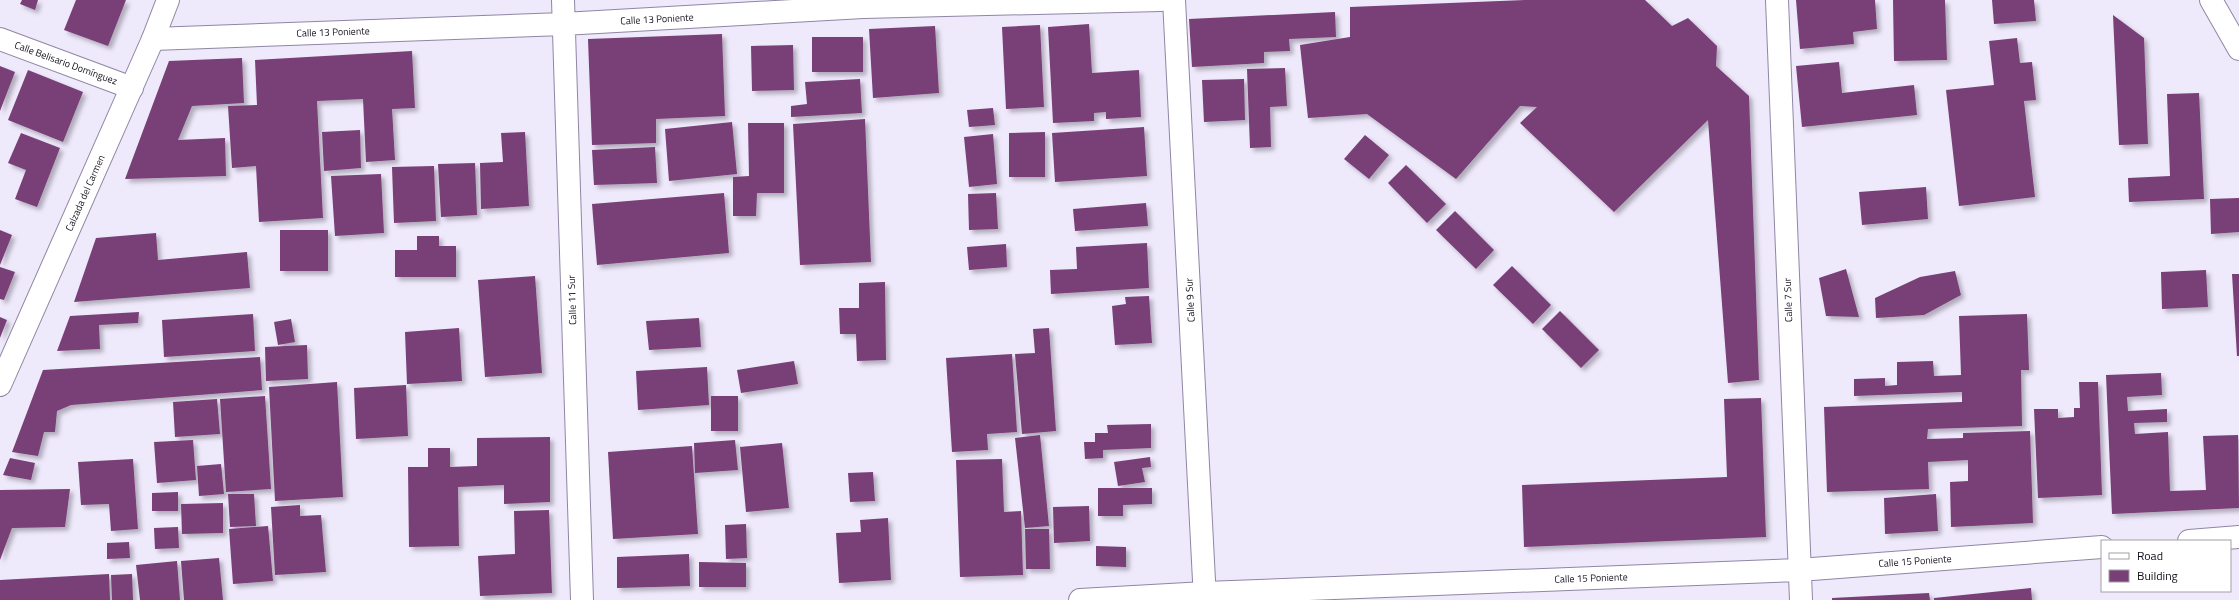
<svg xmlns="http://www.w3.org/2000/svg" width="2239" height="600" viewBox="0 0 2239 600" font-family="'Titillium Web',sans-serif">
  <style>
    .building { fill: #793f77; filter: url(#shadow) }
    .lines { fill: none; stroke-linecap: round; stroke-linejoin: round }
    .minor-casing { stroke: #9086a3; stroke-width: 24 }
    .tertiary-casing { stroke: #9086a3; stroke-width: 24 }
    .minor { stroke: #fff; stroke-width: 22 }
    .tertiary { stroke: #fff; stroke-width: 22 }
    .labels { text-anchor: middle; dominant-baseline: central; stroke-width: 4; stroke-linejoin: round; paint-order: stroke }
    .street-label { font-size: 10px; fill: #14101b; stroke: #fff }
  </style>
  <defs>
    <filter id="shadow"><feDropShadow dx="3.5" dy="3.5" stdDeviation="2" flood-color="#0004"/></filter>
  </defs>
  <rect width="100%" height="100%" fill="#efe9fc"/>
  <!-- building -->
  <path class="building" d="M22,0H38L35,10L20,4Z
    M76,0H126L108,46L64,30Z
    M1525,0H1645L1672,26L1688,18L1717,46L1716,66L1749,96L1759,380L1728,383L1708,120L1614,212L1520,123L1537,107L1520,106L1456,179L1367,114L1308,118L1300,45L1350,37V7Z
    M1796,0H1875L1877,29L1853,32L1854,44L1800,49Z
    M1893,0H1945L1947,60L1894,61Z
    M1992,0H2034L2036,21L1994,24Z
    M1335,12L1336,37L1289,39L1290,51L1264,52V63L1192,67L1189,19Z
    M2113,15L2144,38L2148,144L2119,145Z
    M1089,24L1092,73L1139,70L1141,117L1106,119V112L1094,113V121L1053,123L1048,27Z
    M1040,25L1044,107L1006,109L1002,27Z
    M935,26L939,93L873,98L869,29Z
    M722,34L725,116L656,119V143L592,145L588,39Z
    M812,37H863V72H812Z
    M2017,38L2020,63L2032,62L2036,100L2024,101L2035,197L1959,206L1946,90L1994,85L1989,41Z
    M793,45L794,90L752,91L751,46Z
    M412,51L415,108L392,109L395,160L366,162L363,99L317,101L323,218L259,222L256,166L232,168L228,106L257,105L255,60Z
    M242,58L244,103L192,106L178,140L225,138L226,176L125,179L169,61Z
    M1839,62L1842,93L1914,85L1917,115L1802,127L1796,66Z
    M0,66L15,72L0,111Z
    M1285,68L1287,106L1270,107L1271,147L1250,148L1247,69Z
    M28,70L83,92L63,142L8,120Z
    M860,79L862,113L791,117V106L807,104L805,82Z
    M1244,79L1245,120L1204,122L1202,80Z
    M2199,93L2204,199L2129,202L2128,178L2170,176L2167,94Z
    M993,108L995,125L969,127L967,110Z
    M865,119L871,262L800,265L793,124Z
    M732,122L737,174L669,181L665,129Z
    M748,123H784V193H757L756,216H733V177L749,176Z
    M1144,127L1147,176L1055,182L1052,133Z
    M360,130L361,168L324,171L322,132Z
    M525,132L529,206L481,209L480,163L503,162L501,133Z
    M1045,132V177H1009V133Z
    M21,133L60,148L37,207L15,199L26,170L8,163Z
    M993,134L997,184L969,187L964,137Z
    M1365,135L1389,155L1369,179L1344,159Z
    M655,147L657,183L594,185L592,150Z
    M475,163L477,215L441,217L438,164Z
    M1406,165L1446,204L1427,223L1388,183Z
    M434,166L436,221L394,223L392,167Z
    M381,174L384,233L335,236L331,176Z
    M1926,187L1928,219L1862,225L1859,192Z
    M724,193L729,253L597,265L592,204Z
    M996,193L998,229L969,230L968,194Z
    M2239,198V232L2211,234L2210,199Z
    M1146,203L1148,226L1075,231L1073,209Z
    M1455,211L1494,250L1476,269L1436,230Z
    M0,230L12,235L0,265Z
    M280,230H328V271H280Z
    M156,233L158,260L247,252L250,288L74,302L96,238Z
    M417,236H439V246H456V277H395V250H417Z
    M1147,243L1149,288L1051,294L1050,270L1077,269L1076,247Z
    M1006,244L1007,267L969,270L967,247Z
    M1512,266L1551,305L1533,324L1493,285Z
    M0,267L15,272L4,300L0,299Z
    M1846,269L1859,317L1826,316L1819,278Z
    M2206,270L2208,307L2162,309L2161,272Z
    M1955,271L1961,295L1924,315L1876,318L1875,298L1920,277Z
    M2232,274H2239V356H2237Z
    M535,276L542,373L485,377L478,280Z
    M885,282L886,360L857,361L856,334H840L839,308H859V283Z
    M1149,296L1152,343L1115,345L1112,306L1126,304L1125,297Z
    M1560,311L1599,350L1581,368L1542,329Z
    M139,312L138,323L99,325L100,349L57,351L70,316Z
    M253,314L255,351L164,357L162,320Z
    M2027,314L2029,370H2021L2022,426L1928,429L1927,439L1963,438V433L2030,431L2033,523L1951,527L1950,482L1968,481V460L1928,462L1929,489L1827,492L1824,407L1962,402V392L1854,396V379L1885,378V386L1897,385V362L1933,361L1934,376L1961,375L1959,316Z
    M0,317L7,320L0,338Z
    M699,318L701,347L649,350L646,321Z
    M291,319L295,342L278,345L274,322Z
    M459,328L462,381L407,384L405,332Z
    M1049,328L1056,431L1022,434L1015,354L1035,353L1033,329Z
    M307,345L308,379L266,381L265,347Z
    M1012,354L1017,432L987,434L988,450L952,452L946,358Z
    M260,357L262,390L71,405L57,411L55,432H44L38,456L12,452L43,370Z
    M794,361L798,384L741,393L737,370Z
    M707,367L709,405L638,410L636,371Z
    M2161,373L2162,395L2127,397L2128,411L2167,409V422L2134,423L2135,434L2168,432L2170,491L2206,490L2203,436L2238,435L2239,508L2112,514L2106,375Z
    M337,382L343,497L275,501L269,387Z
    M2079,382H2098L2102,495L2038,498L2034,409H2058V418L2074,417V408H2080Z
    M406,385L408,436L356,439L354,388Z
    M265,396L271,489L226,492L220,399Z
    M711,396H738V431H711Z
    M1761,398L1766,537L1524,547L1522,485L1727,477L1724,399Z
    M217,399L220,434L175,437L173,402Z
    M1151,424V448L1103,450V458L1085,459L1084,442H1095V433H1108L1107,425Z
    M1040,435L1049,526L1025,528L1015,438Z
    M550,437V502L504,504V485L458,487L459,546L409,547L408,467H428V448H450V467L477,466V438Z
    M193,440L196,480L157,483L154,442Z
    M735,440L738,470L695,473L694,443Z
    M782,443L789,508L746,512L740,447Z
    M692,446L698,534L613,539L608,452Z
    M1150,457L1151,467L1142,468L1145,482L1118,486L1114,462Z
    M10,458L35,463L31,480L3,475Z
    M133,459L138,529L111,531L109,504L81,505L78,462Z
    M1002,459L1004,512L1021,511L1023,575L960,577L956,460Z
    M221,464L224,494L199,496L197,466Z
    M873,472L875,501L850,502L848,473Z
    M1098,488H1152V504L1123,505V516H1098Z
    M70,489L65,527L12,528L0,560V490Z
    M178,492V511H152V493Z
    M228,494H254L256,526L230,527Z
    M1936,494L1938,531L1885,534L1884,498Z
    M223,503V533L182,534L181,504Z
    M300,505V516L321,515L326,572L275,575L271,507Z
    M1089,506L1090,541L1054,543L1053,507Z
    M549,510L552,593L480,596L478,556L515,554L514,511Z
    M888,518L891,580L839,583L836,533L861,532L860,520Z
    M746,524L747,558L726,559L725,525Z
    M268,526L273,581L233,584L229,529Z
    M178,527L179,548L155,549L154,528Z
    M1025,529H1049L1050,569H1026Z
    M129,542L130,558L107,559V543Z
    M1096,546L1126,547V567L1096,566Z
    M689,554L690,586L617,588V557Z
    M219,558L223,600H184L181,561Z
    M177,561L180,600H140L136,565Z
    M699,562L746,563V587H699Z
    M109,574L110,600H0V580Z
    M132,574L133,600H112L111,575Z
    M2031,588L2032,600H1934V598Z
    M1929,593L1930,600H1832V598Z"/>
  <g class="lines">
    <defs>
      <path id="minor" d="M563,0L582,600
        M1174,0L1205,600
        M1777,0L1801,600
        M2211,0L2239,49
        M0,39L132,88
        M153,39L563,24L863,7L1161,0
        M2189,541L2239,537
        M1080,600L1205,593L1799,570L2102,547"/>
      <path id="tertiary" d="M0,385L153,39L168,0"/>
    </defs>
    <!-- minor casing -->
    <use href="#minor" class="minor-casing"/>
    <!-- tertiary casing -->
    <use href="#tertiary" class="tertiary-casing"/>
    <!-- minor -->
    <use href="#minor" class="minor"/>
    <!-- tertiary -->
    <use href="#tertiary" class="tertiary"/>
  </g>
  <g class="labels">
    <!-- street labels -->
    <g class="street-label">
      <text transform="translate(657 19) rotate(-3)">Calle 13 Poniente</text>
      <text transform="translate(333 32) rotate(-2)">Calle 13 Poniente</text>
      <text transform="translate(66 63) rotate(20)">Calle Belisario Domínguez</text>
      <text transform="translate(85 193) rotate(-66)">Calzada del Carmen</text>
      <text transform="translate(572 300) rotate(-92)">Calle 11 Sur</text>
      <text transform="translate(1190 300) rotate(-93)">Calle 9 Sur</text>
      <text transform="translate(1788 300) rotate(-92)">Calle 7 Sur</text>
      <text transform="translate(1915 561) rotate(-4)">Calle 15 Poniente</text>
      <text transform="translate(1591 578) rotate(-2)">Calle 15 Poniente</text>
    </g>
  </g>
  <!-- legend -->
  <rect x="2101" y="540" width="130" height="52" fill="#ffffff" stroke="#a19fa4"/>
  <rect x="2109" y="553" width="20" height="6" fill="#ffffff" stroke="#a19fa4"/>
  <text x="2137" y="560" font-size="12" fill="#14101b">Road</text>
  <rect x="2109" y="570" width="20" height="12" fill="#793f77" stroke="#a19fa4"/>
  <text x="2137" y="580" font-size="12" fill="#14101b">Building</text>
</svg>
